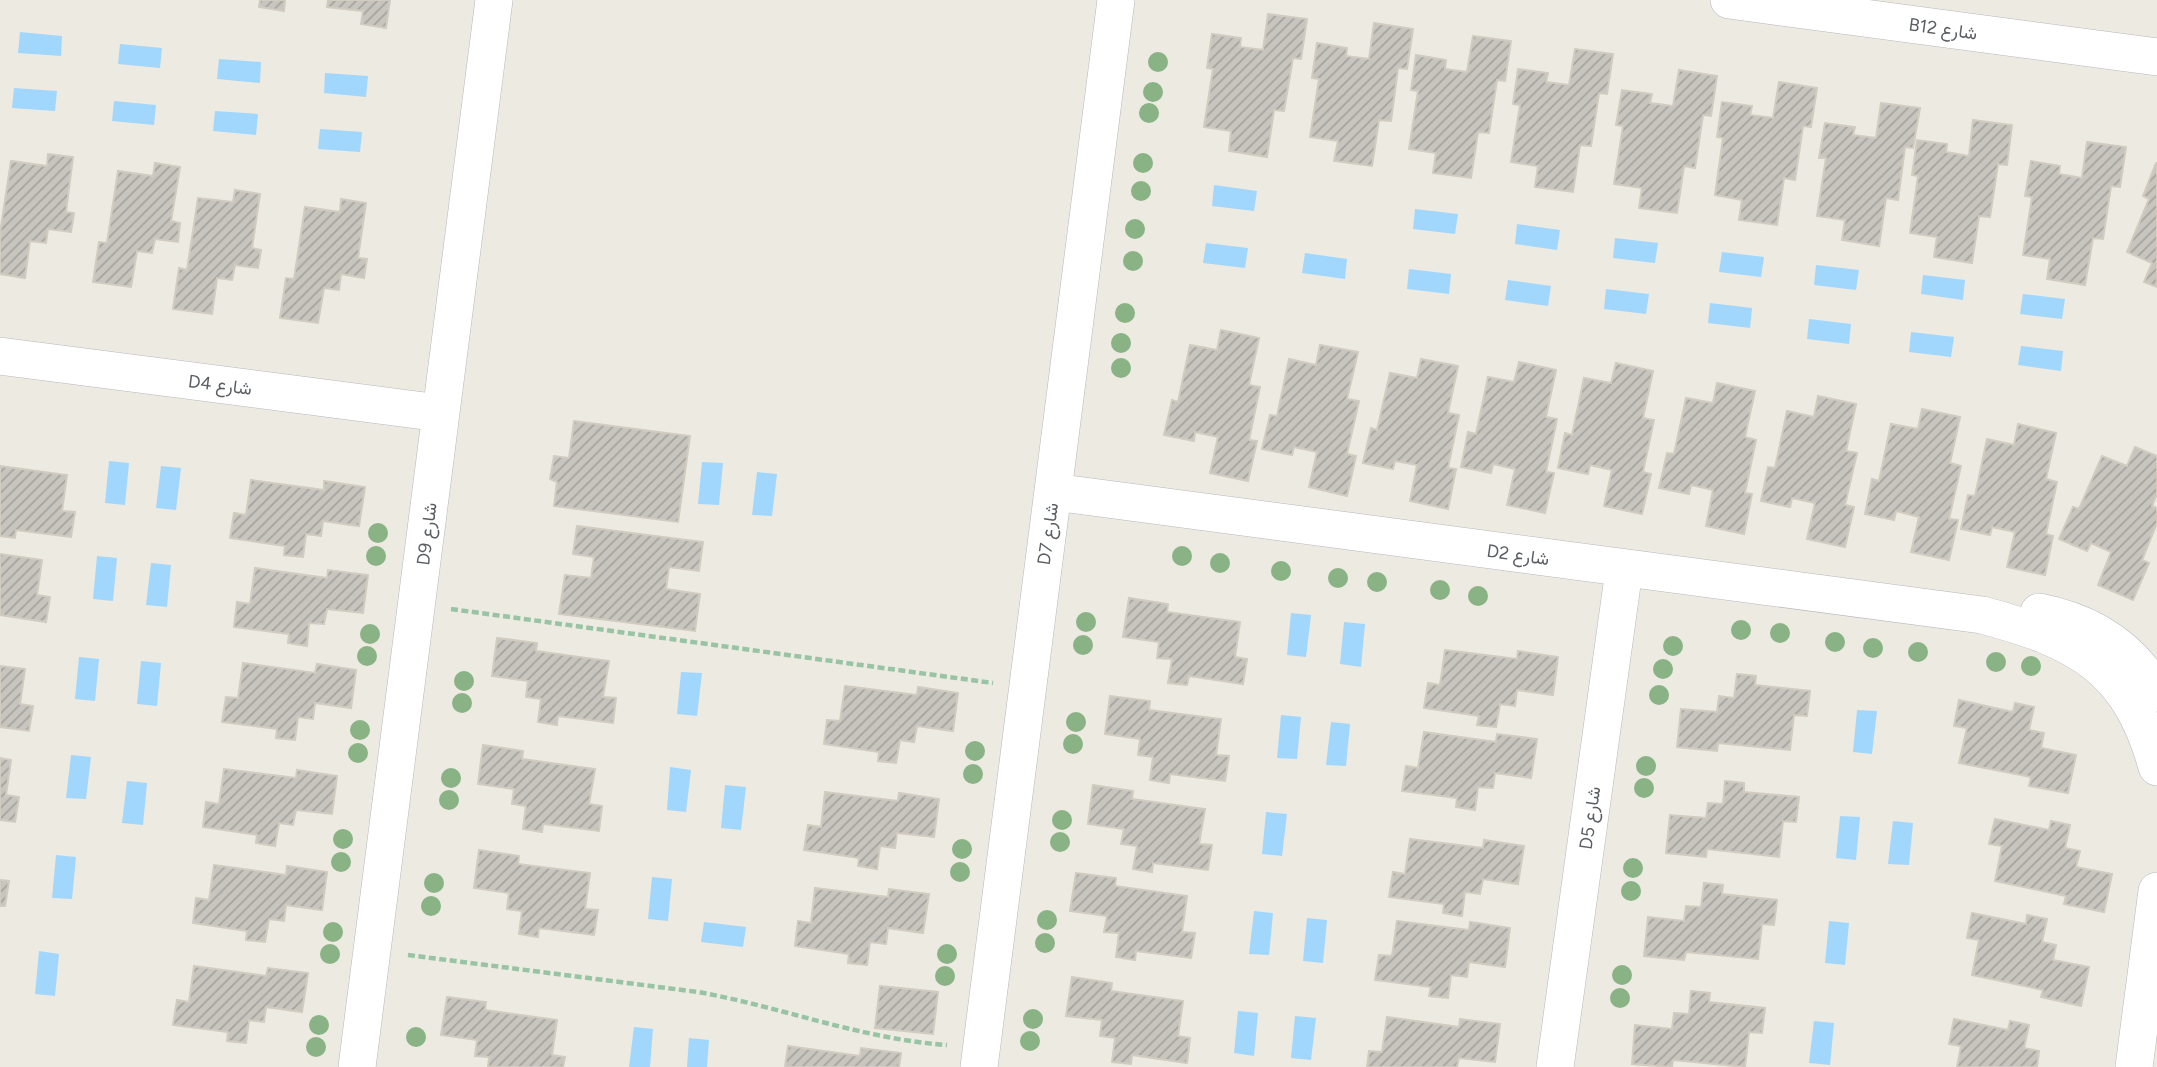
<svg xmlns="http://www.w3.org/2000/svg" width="2157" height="1067" viewBox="0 0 2157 1067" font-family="Figtree,Vazirmatn,sans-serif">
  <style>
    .water { fill: #a2d7fd }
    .building { fill: url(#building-hatch); stroke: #d1cbc0; stroke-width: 2 }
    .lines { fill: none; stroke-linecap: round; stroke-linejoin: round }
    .street-casing { stroke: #b4b8bc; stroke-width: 38 }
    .path { stroke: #98c4a3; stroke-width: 4.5; stroke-dasharray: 7 3.5; stroke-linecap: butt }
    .street { stroke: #fff; stroke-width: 37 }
    .tree { fill: #89b285 }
    .labels { text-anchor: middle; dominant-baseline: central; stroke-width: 5; stroke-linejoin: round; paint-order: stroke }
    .street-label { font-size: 18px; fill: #5a5e62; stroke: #fff }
  </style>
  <defs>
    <pattern id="building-hatch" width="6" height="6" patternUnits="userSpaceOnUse" patternTransform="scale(1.75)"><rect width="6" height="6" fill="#c8c5bf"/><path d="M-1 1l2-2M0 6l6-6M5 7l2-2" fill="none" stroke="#a5a39f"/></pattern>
  </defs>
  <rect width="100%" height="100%" fill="#edeae2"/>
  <!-- water -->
  <path class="water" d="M20,32L62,36L61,56L18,53Z
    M120,44L162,48L160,68L118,64Z
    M219,59L261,62L260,83L217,79Z
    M325,73L368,76L366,97L324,93Z
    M14,88L57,91L55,111L12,108Z
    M114,101L156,105L154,125L112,121Z
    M215,111L258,114L256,135L213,131Z
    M320,129L362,132L360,152L318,149Z
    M1214,185L1257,191L1254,211L1212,206Z
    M1415,209L1458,214L1455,234L1413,229Z
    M1517,224L1560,230L1557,250L1515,244Z
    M1615,238L1658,243L1655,263L1613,258Z
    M1206,243L1248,248L1245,268L1203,263Z
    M1722,252L1764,257L1761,277L1719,272Z
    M1305,253L1347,259L1345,279L1302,273Z
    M1816,265L1859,270L1856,290L1814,285Z
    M1409,269L1451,274L1449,294L1407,289Z
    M1923,275L1965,280L1963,300L1921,294Z
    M1508,280L1551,286L1548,306L1505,300Z
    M1606,289L1649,294L1646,314L1604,309Z
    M2023,294L2065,299L2062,319L2020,314Z
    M1710,303L1752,308L1750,328L1708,323Z
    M1809,319L1851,324L1849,344L1807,339Z
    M1911,332L1954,337L1951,357L1909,352Z
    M2021,346L2063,351L2061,371L2018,365Z
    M109,461L129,463L125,505L105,503Z
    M702,462L723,463L719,505L698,504Z
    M161,466L181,468L176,510L156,508Z
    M757,472L777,474L772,516L752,515Z
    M97,556L117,558L113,601L93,599Z
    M151,563L171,565L167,607L146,605Z
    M1291,613L1311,615L1306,657L1287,655Z
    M1344,622L1365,624L1361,667L1340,664Z
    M79,657L99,659L95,701L75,699Z
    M141,661L161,663L157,706L137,704Z
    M681,672L702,673L697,716L677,714Z
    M1857,710L1877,711L1872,754L1853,752Z
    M1281,715L1301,717L1297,759L1277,758Z
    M1331,722L1350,724L1346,766L1326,765Z
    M71,755L91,757L86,799L66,798Z
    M670,767L691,770L686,812L667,810Z
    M127,781L147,783L143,825L122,823Z
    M725,785L746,787L741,830L721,828Z
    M1266,812L1287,814L1282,856L1262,854Z
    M1840,816L1860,817L1856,860L1836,858Z
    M1893,821L1913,823L1909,865L1888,864Z
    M56,855L76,857L72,899L52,898Z
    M652,877L672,879L668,921L648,919Z
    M1254,911L1273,913L1269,955L1249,954Z
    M1307,918L1327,920L1323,963L1303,961Z
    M1829,921L1849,923L1845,965L1825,963Z
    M704,922L746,927L743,947L701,942Z
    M39,951L59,954L55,996L35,994Z
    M1238,1011L1258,1013L1254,1056L1234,1053Z
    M1295,1016L1316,1018L1311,1060L1291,1058Z
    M1814,1021L1834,1023L1830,1065L1809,1063Z
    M634,1027L653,1029L650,1067H629Z
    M689,1038L709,1040L707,1067H687Z"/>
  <!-- building -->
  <path class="building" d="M260,0H285L284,11L259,7Z
    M328,0H390L386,28L361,24L363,11L327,7Z
    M1268,14L1307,19L1301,59L1293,58L1284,111L1274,110L1267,157L1229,151L1231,131L1204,127L1213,69L1207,68L1212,34L1241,38L1240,47L1263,50Z
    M1374,23L1413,29L1407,69L1398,68L1391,121L1379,120L1372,166L1334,161L1338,141L1310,137L1319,79L1312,78L1317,43L1347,48L1346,56L1369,59Z
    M1473,36L1511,41L1505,81L1497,80L1489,133L1478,132L1471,178L1433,173L1436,153L1409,149L1418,91L1411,90L1416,55L1446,60L1445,69L1467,72Z
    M1575,49L1613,54L1607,94L1599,93L1591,146L1580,145L1573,192L1535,187L1538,166L1511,162L1520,105L1513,104L1518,69L1548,73L1546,82L1569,85Z
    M1679,70L1717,76L1711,116L1703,115L1695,168L1684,166L1677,213L1639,208L1642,188L1614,184L1623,126L1616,125L1622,90L1652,94L1650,103L1673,106Z
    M1779,82L1817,88L1811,127L1803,126L1795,180L1784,178L1777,225L1739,220L1742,200L1715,195L1723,138L1717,137L1722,102L1752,106L1750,115L1773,118Z
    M1881,103L1920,108L1913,148L1905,147L1898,200L1886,198L1879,246L1842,240L1845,220L1817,216L1826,158H1819L1825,123L1855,127L1853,135L1876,138Z
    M1973,120L2012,125L2007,165L1998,164L1990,217L1979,216L1972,263L1934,257L1937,237L1910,233L1918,176L1912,175L1917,140L1947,144L1946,152L1969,156Z
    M2087,142L2126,147L2120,187L2111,186L2103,239L2093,238L2085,285L2047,279L2050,259L2023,255L2032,197L2025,196L2031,161L2060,166L2059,174L2082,178Z
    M48,154L73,157L66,212L74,213L71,232L48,229L46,243L30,241L25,278L0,274V233L11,161L47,166Z
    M155,163L180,167L171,221L180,223L178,242L155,239L152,253L137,251L131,287L93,282L99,242L107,243L118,171L153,176Z
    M2156,163H2157V287L2144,282L2152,263L2127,252L2149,199L2143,196Z
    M235,190L260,194L252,248L261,250L258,268L235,265L232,280L217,278L212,314L173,309L179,268L187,270L198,198L233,202Z
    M341,199L366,203L358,258L367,259L364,278L341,274L339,290L324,288L318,323L280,318L286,278L294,279L305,207L340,212Z
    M1221,330L1259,338L1249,385L1260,387L1249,440L1257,441L1248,481L1210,473L1218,437L1195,432L1194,441L1164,435L1172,400L1178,402L1190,345L1217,350Z
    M1320,345L1358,352L1347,399L1359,401L1347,454L1356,456L1347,496L1309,487L1317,452L1294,447L1292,455L1262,449L1270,415L1277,416L1289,359L1316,365Z
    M1421,359L1458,366L1448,413L1459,415L1448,468L1456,469L1448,509L1410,501L1417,465L1395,461L1393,469L1363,463L1371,428L1377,430L1390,373L1417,378Z
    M1519,362L1556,370L1546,417L1557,419L1546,472L1554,473L1545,513L1507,505L1515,469L1493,464L1491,473L1461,467L1468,432L1476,434L1488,377L1514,382Z
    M1616,363L1653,371L1643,418L1654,420L1643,472L1651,474L1642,514L1604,506L1612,470L1590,465L1588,474L1558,468L1565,433L1572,435L1584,378L1611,383Z
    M1717,383L1755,391L1745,437L1756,440L1745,493L1752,494L1744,534L1706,526L1713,490L1691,485L1689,494L1659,488L1667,453L1674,454L1686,398L1713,403Z
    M1818,396L1856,404L1846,451L1857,453L1845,505L1854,507L1845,547L1807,539L1815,503L1792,498L1790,507L1761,501L1768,467L1775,468L1787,411L1814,417Z
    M1922,409L1960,417L1950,463L1961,466L1949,519L1958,520L1949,560L1911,552L1919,517L1896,511L1894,520L1865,514L1872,479L1879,481L1891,424L1918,429Z
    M574,421L690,436L678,522L554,506L557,482L550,479L554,456L569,458Z
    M2018,424L2056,433L2046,479L2057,482L2046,534L2053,536L2045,575L2007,567L2015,532L1992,527L1990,535L1961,529L1968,495L1975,496L1987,439L2014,445Z
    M2135,447L2157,456V494L2152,506L2157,508V523L2142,560L2149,563L2133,600L2098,585L2111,552L2091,543L2087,551L2059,539L2073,507L2079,509L2102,456L2127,466Z
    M0,466L67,475L62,511L75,512L71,537L16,530L15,538L0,536Z
    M251,480L324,490V481L365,487L359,526L323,521L321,536L306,534L303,557L284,555L285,546L230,538L234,513L246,515Z
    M577,526L703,542L699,571L669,567L666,589L700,594L695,631L559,614L565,575L591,578L594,557L573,554Z
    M0,554L42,560L37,595L50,597L46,622L0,615Z
    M255,568L327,578L328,570L368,575L363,613L327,609L324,624L309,623L307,646L288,643L289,634L234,627L237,602L250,604Z
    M1129,598L1168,604L1167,612L1240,622L1235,657L1247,659L1243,684L1189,676L1187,685L1168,683L1172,659L1157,658L1159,642L1123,637Z
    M497,638L537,643L536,651L609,661L603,697L616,698L613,723L558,716L557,725L538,722L541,699L526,697L528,681L492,676Z
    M1445,650L1517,659L1518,651L1558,657L1553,695L1517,690L1515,706L1500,704L1496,727L1477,725L1479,716L1424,708L1428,683L1440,685Z
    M243,663L315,673L317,664L356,670L351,708L315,703L313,719L298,717L295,740L276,738L277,729L222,722L226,697L238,698Z
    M0,666L25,669L20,704L33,706L29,731L0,727Z
    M1737,674L1756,676L1755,685L1810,691L1807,716L1794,715L1790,750L1718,743L1717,751L1677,747L1681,709L1717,712L1719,696L1734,698Z
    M845,686L917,695L918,687L958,693L953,731L917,726L914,742L900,740L896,763L878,761L879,752L824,744L827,720L840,721Z
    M1110,696L1150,701L1149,710L1221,719L1216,755L1229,756L1225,781L1170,774L1169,783L1150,780L1153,757L1138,755L1140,739L1105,734Z
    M1959,700L2013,712L2015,703L2034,707L2029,730L2044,733L2041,748L2076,755L2068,793L2029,786L2031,777L1959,763L1967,728L1954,726Z
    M1424,732L1496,742L1497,734L1537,739L1531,778L1495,773L1493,788L1478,787L1475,810L1456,807L1457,798L1402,791L1406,766L1418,768Z
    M483,745L523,751L522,759L595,769L589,804L602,806L599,831L543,824L542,832L523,829L526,806L512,804L514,789L478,784Z
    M0,758L11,760L6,795L19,797L15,822L0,820Z
    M224,769L296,778L297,770L337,776L332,814L296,810L293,825L279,823L275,846L256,843L257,835L203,827L206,802L219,804Z
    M1725,781L1744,783V792L1799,797L1796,822L1783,821L1779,857L1707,849L1706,857L1666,853L1670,815L1706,818L1708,803L1723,804Z
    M1093,785L1133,791L1132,799L1205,809L1199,844L1212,845L1208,870L1153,863L1152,872L1133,869L1137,846L1121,844L1124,829L1088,824Z
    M825,792L898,801L899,793L939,799L934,837L897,833L895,848L880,846L877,869L858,866L859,858L804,850L808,825L821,827Z
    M1995,819L2049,830L2051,821L2070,825L2065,848L2080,851L2076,867L2112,874L2104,912L2064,904L2066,896L1995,881L2002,846L1989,844Z
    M1410,839L1483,848L1484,840L1524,846L1518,884L1483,879L1480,894L1465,892L1462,916L1443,913L1444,904L1389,897L1393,872L1405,874Z
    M479,850L519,856L518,864L590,873L585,909L598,910L594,935L539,928L538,937L519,934L522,911L507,909L509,893L474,888Z
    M214,865L286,875L287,866L327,872L322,910L286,905L284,921L269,919L265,942L246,940L247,931L193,923L196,898L209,900Z
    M1076,873L1116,878L1115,886L1187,896L1182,932L1195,933L1191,958L1136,951L1135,960L1116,957L1119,933L1104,932L1107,916L1070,911Z
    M0,880L9,881L5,906H0Z
    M1704,883L1723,885L1722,894L1777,900L1774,925L1762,924L1758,959L1686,952L1684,960L1644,956L1648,917L1684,921L1686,906L1701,907Z
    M815,888L888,897L889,889L929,894L923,933L888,928L886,944L870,942L867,965L848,963L849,954L795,946L798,921L811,923Z
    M1972,913L2026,924L2027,915L2047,919L2042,942L2056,945L2053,960L2089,967L2081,1006L2041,997L2043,990L1972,975L1979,940L1967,938Z
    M1397,921L1469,930L1470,922L1510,928L1505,967L1469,962L1467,977L1451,975L1448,998L1429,996L1431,987L1375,980L1379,955L1392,956Z
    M194,966L266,976L268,968L308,973L302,1012L266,1007L264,1022L249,1020L246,1043L227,1041L228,1032L173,1025L177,1000L189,1002Z
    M1072,977L1112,983L1111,991L1183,1001L1178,1036L1190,1038L1187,1063L1132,1055L1131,1064L1112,1062L1115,1038L1100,1036L1102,1020L1066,1016Z
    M880,986L938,992L933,1034L875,1028Z
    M1691,991L1710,993L1709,1002L1765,1008L1762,1033L1749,1032L1745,1067L1673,1060L1672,1067L1632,1064L1635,1025L1672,1029L1674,1013L1689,1014Z
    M447,997L486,1002L485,1010L557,1020L552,1055L565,1057L563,1067H488L489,1057L475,1056L477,1040L441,1035Z
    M1387,1017L1459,1027L1460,1019L1500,1024L1495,1062L1459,1058L1457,1067H1367L1369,1051L1382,1052Z
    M1954,1019L2008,1030L2010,1021L2029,1025L2024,1048L2039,1051L2037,1067H1957L1961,1046L1949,1044Z
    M788,1046L860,1056L861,1048L901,1053L899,1067H785Z"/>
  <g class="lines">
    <defs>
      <path id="street" d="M1729,0L2157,57
        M0,356L440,413
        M1054,492L1982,615C2077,640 2130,667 2157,767
        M2039,612C2090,622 2131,647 2157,693
        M357,1067L494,0
        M979,1067L1116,0
        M1555,1067L1624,570
        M2134,1067L2157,891"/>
    </defs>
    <!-- street casing -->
    <use href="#street" class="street-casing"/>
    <!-- path -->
    <path class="path" d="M451,609L993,683
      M408,955L698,992C782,1007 861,1039 947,1045"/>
    <!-- street -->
    <use href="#street" class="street"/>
  </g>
  <!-- trees -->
  <g class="tree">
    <circle cx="1158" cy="62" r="10"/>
    <circle cx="1153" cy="92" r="10"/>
    <circle cx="1149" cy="113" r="10"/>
    <circle cx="1143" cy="163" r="10"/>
    <circle cx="1141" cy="191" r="10"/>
    <circle cx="1135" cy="229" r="10"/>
    <circle cx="1133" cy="261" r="10"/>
    <circle cx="1125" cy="313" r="10"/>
    <circle cx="1121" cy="343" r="10"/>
    <circle cx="1121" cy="368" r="10"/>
    <circle cx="378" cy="533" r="10"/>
    <circle cx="376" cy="556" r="10"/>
    <circle cx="1182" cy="556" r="10"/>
    <circle cx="1220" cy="563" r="10"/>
    <circle cx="1281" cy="571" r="10"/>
    <circle cx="1338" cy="578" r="10"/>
    <circle cx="1377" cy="582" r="10"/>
    <circle cx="1440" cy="590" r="10"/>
    <circle cx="1478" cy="596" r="10"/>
    <circle cx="1086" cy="622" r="10"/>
    <circle cx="1741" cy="630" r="10"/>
    <circle cx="1780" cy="633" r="10"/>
    <circle cx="370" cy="634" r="10"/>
    <circle cx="1835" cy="642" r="10"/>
    <circle cx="1083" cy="645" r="10"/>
    <circle cx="1673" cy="646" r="10"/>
    <circle cx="1873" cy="648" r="10"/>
    <circle cx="1918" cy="652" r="10"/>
    <circle cx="367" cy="656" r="10"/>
    <circle cx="1996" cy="662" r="10"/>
    <circle cx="2031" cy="666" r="10"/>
    <circle cx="1663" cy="669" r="10"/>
    <circle cx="464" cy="681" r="10"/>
    <circle cx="1659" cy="695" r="10"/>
    <circle cx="462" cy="703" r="10"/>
    <circle cx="1076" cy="722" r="10"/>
    <circle cx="360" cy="730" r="10"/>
    <circle cx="1073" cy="744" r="10"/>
    <circle cx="975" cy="751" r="10"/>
    <circle cx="358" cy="753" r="10"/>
    <circle cx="1646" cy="766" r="10"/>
    <circle cx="973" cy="774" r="10"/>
    <circle cx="451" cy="778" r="10"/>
    <circle cx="1644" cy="788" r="10"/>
    <circle cx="449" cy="800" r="10"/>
    <circle cx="1062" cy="820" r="10"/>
    <circle cx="343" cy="839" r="10"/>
    <circle cx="1060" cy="842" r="10"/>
    <circle cx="962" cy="849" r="10"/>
    <circle cx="341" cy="862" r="10"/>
    <circle cx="1633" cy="868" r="10"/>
    <circle cx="960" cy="872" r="10"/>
    <circle cx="434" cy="883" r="10"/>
    <circle cx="1631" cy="891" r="10"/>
    <circle cx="431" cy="906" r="10"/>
    <circle cx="1047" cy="920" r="10"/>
    <circle cx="333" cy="932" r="10"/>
    <circle cx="1045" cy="943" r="10"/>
    <circle cx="330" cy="954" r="10"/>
    <circle cx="947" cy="954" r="10"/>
    <circle cx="1622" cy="975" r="10"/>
    <circle cx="945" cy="976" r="10"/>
    <circle cx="1620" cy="998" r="10"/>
    <circle cx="1033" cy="1019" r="10"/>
    <circle cx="319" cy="1025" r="10"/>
    <circle cx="416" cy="1037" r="10"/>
    <circle cx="1030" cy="1041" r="10"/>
    <circle cx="316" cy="1047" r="10"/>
  </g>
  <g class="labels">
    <!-- street labels -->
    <g class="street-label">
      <text transform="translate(1943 29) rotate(8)">B12 شارع</text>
      <text transform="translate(220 385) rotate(7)">D4 شارع</text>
      <text transform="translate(427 534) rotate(-83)">D9 شارع</text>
      <text transform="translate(1048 534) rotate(-82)">D7 شارع</text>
      <text transform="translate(1518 555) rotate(8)">D2 شارع</text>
      <text transform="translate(1590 818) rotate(-82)">D5 شارع</text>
    </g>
  </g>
</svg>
